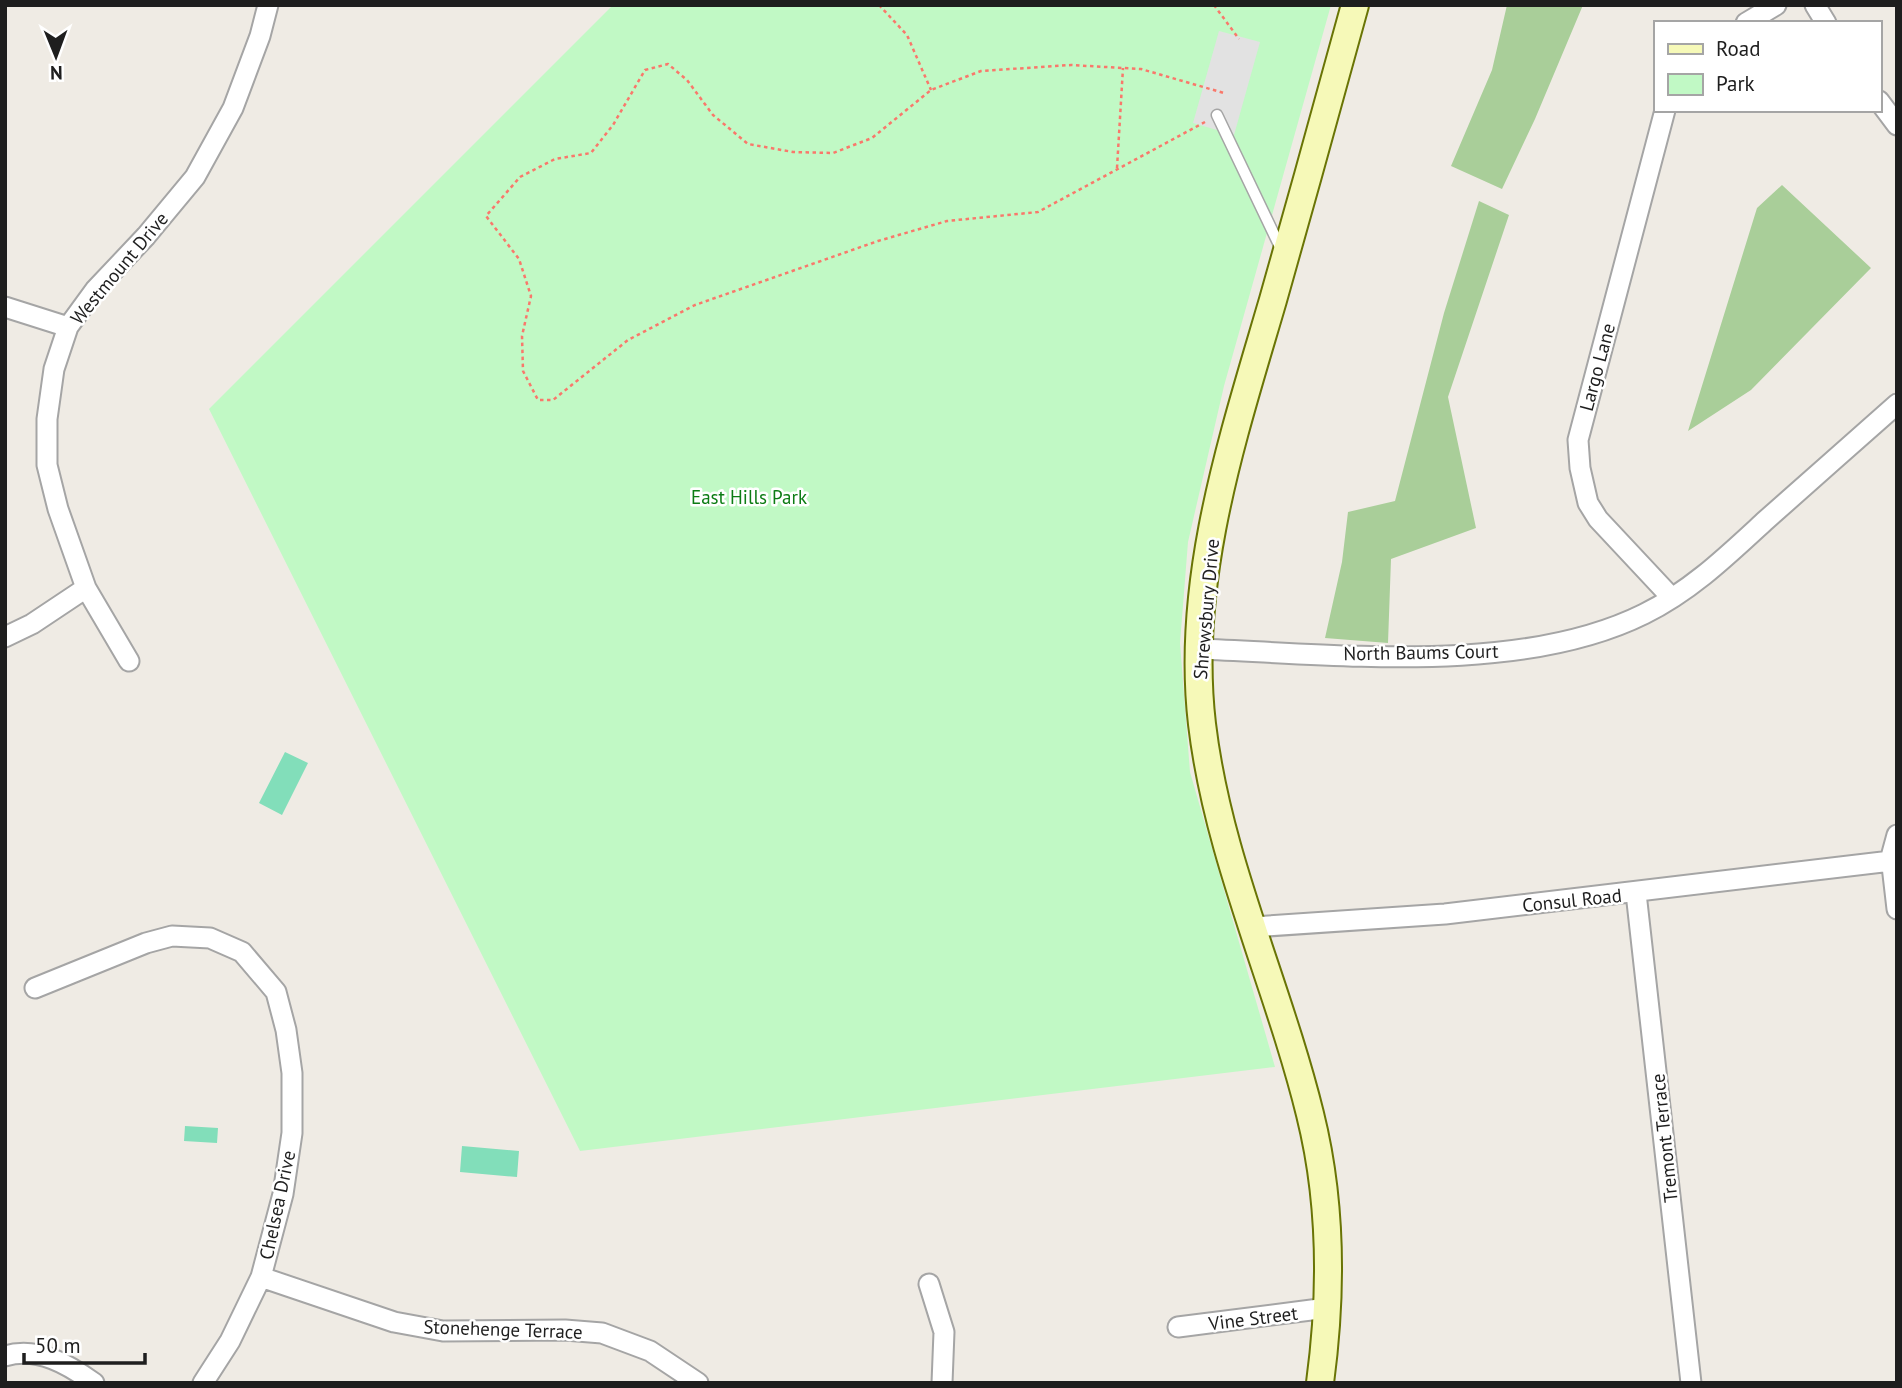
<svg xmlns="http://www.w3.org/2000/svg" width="1902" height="1388" viewBox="0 0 1902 1388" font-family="'PT Sans',sans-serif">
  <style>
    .forest { fill: #a9ce99 }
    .park { fill: #c1f9c5 }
    .pitch { fill: #82deba }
    .parking { fill: #e2e2e2 }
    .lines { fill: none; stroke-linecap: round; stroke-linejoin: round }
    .lane-casing { stroke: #a5a5a5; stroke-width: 13 }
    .street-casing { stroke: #a5a5a5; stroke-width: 23 }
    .secondary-casing { stroke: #697405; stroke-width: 30 }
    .path { stroke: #f9786b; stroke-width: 2.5; stroke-dasharray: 3.5 3.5; stroke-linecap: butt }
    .lane { stroke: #fff; stroke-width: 10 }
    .street { stroke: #fff; stroke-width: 19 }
    .secondary { stroke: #f6f9b8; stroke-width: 26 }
    .labels { text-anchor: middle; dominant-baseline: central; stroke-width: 5; stroke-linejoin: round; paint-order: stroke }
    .street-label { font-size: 19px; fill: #1e1e1e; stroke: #fff }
    .park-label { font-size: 19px; fill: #0c7c14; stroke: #fff }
  </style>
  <rect width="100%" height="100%" fill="#efebe4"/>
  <!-- forest -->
  <path class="forest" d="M1507,5H1583L1535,119L1502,189L1451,166L1492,70Z
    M1782,185L1871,268L1751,390L1688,431L1757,208Z
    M1479,201L1509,215L1448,397L1476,528L1391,559L1388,643L1325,638L1342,562L1348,512L1395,501L1444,313Z"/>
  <!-- park -->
  <path class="park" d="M613,5H1331L1224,386L1188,542L1180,643L1190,772L1275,1067L580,1151L209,409Z"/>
  <!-- pitch -->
  <path class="pitch" d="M285,752L308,763L282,815L259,803Z
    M185,1126L218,1128L217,1143L184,1141Z
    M462,1146L519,1151L517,1177L460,1172Z"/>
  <!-- parking -->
  <path class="parking" d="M1219,31L1260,42L1234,135L1193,123Z"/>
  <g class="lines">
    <defs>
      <path id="lane" d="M1217,115L1282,251"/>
      <path id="street" d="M1815,5L1826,23
        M1746,23L1776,5
        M1879,101L1897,125
        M1665,110L1578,440L1580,468L1588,503L1598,519L1671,597
        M5,307L68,327
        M5,637L32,624L86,588
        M1199,649C1335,654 1519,676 1644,614C1691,591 1728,555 1766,520C1810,481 1853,443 1897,404
        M129,661L86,588L58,509L47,465V419L54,369L68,327L95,290L146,236L195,177L233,108L260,36L268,5
        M1897,835L1891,857L1897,909
        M1636,893L1691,1383
        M1253,927L1445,914L1891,861
        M35,988L146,943L172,936L210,938L242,952L276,992L286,1030L292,1073V1133L283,1194L261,1277L230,1341L203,1383
        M261,1277L394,1322L443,1331L565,1330L602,1333L650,1351L698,1383
        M929,1284L944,1332L942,1383
        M1178,1327L1327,1308
        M5,1356C38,1346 69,1365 94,1383"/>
      <path id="secondary" d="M1320,1383C1332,1294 1332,1202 1310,1114C1278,984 1218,859 1202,724C1185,579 1233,437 1273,300C1301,202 1328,103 1355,5"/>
    </defs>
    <!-- lane casing -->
    <use href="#lane" class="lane-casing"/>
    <!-- street casing -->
    <use href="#street" class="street-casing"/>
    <!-- secondary casing -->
    <use href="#secondary" class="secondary-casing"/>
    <!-- path -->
    <path class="path" d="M879,5L907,35L931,90
      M1214,5L1239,39
      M1205,122L1038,212L947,221L878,241L695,305L628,340L553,400H538L523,371L522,336L531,296L519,259L486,216L520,177L555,159L591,153L613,125L645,70L668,64L687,80L713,115L748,144L793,152L833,153L872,138L931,90L981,71L1071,65L1141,69L1224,93
      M1117,168L1123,68"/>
    <!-- lane -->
    <use href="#lane" class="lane"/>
    <!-- street -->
    <use href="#street" class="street"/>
    <!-- secondary -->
    <use href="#secondary" class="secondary"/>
  </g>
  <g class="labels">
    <!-- street labels -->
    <g class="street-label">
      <text transform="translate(119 268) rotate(-50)">Westmount Drive</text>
      <text transform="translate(1597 367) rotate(-75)">Largo Lane</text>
      <text transform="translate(1206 609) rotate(-85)">Shrewsbury Drive</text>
      <text transform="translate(1421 652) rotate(-1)">North Baums Court</text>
      <text transform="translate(1572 900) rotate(-6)">Consul Road</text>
      <text transform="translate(1664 1138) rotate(-96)">Tremont Terrace</text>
      <text transform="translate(277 1205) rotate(-78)">Chelsea Drive</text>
      <text transform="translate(1253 1318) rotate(-7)">Vine Street</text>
      <text transform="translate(503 1329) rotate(2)">Stonehenge Terrace</text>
    </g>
    <!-- park labels -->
    <g class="park-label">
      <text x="749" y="497">East Hills Park</text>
    </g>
  </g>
  <!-- border -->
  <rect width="1902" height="1388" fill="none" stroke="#1e1e1e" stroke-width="14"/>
  <!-- legend -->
  <rect x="1654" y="21" width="228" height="91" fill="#ffffff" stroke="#a5a5a5" stroke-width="2"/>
  <rect x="1668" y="44" width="35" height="10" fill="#f6f9b8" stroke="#a5a5a5" stroke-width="2"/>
  <text x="1716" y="56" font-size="21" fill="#1e1e1e">Road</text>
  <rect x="1668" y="74" width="35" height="21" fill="#c1f9c5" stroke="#a5a5a5" stroke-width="2"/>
  <text x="1716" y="91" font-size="21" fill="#1e1e1e">Park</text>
  <!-- north arrow -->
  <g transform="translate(56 56) rotate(179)" stroke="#ffffff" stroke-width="5" paint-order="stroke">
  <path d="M0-5L12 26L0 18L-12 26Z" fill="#1e1e1e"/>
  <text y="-10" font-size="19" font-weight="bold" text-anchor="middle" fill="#1e1e1e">N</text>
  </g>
  <!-- scale -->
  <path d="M24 1353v10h121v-10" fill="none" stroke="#1e1e1e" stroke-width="3.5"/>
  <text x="35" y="1353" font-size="21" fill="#1e1e1e" stroke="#ffffff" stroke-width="5" paint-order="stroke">50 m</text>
</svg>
